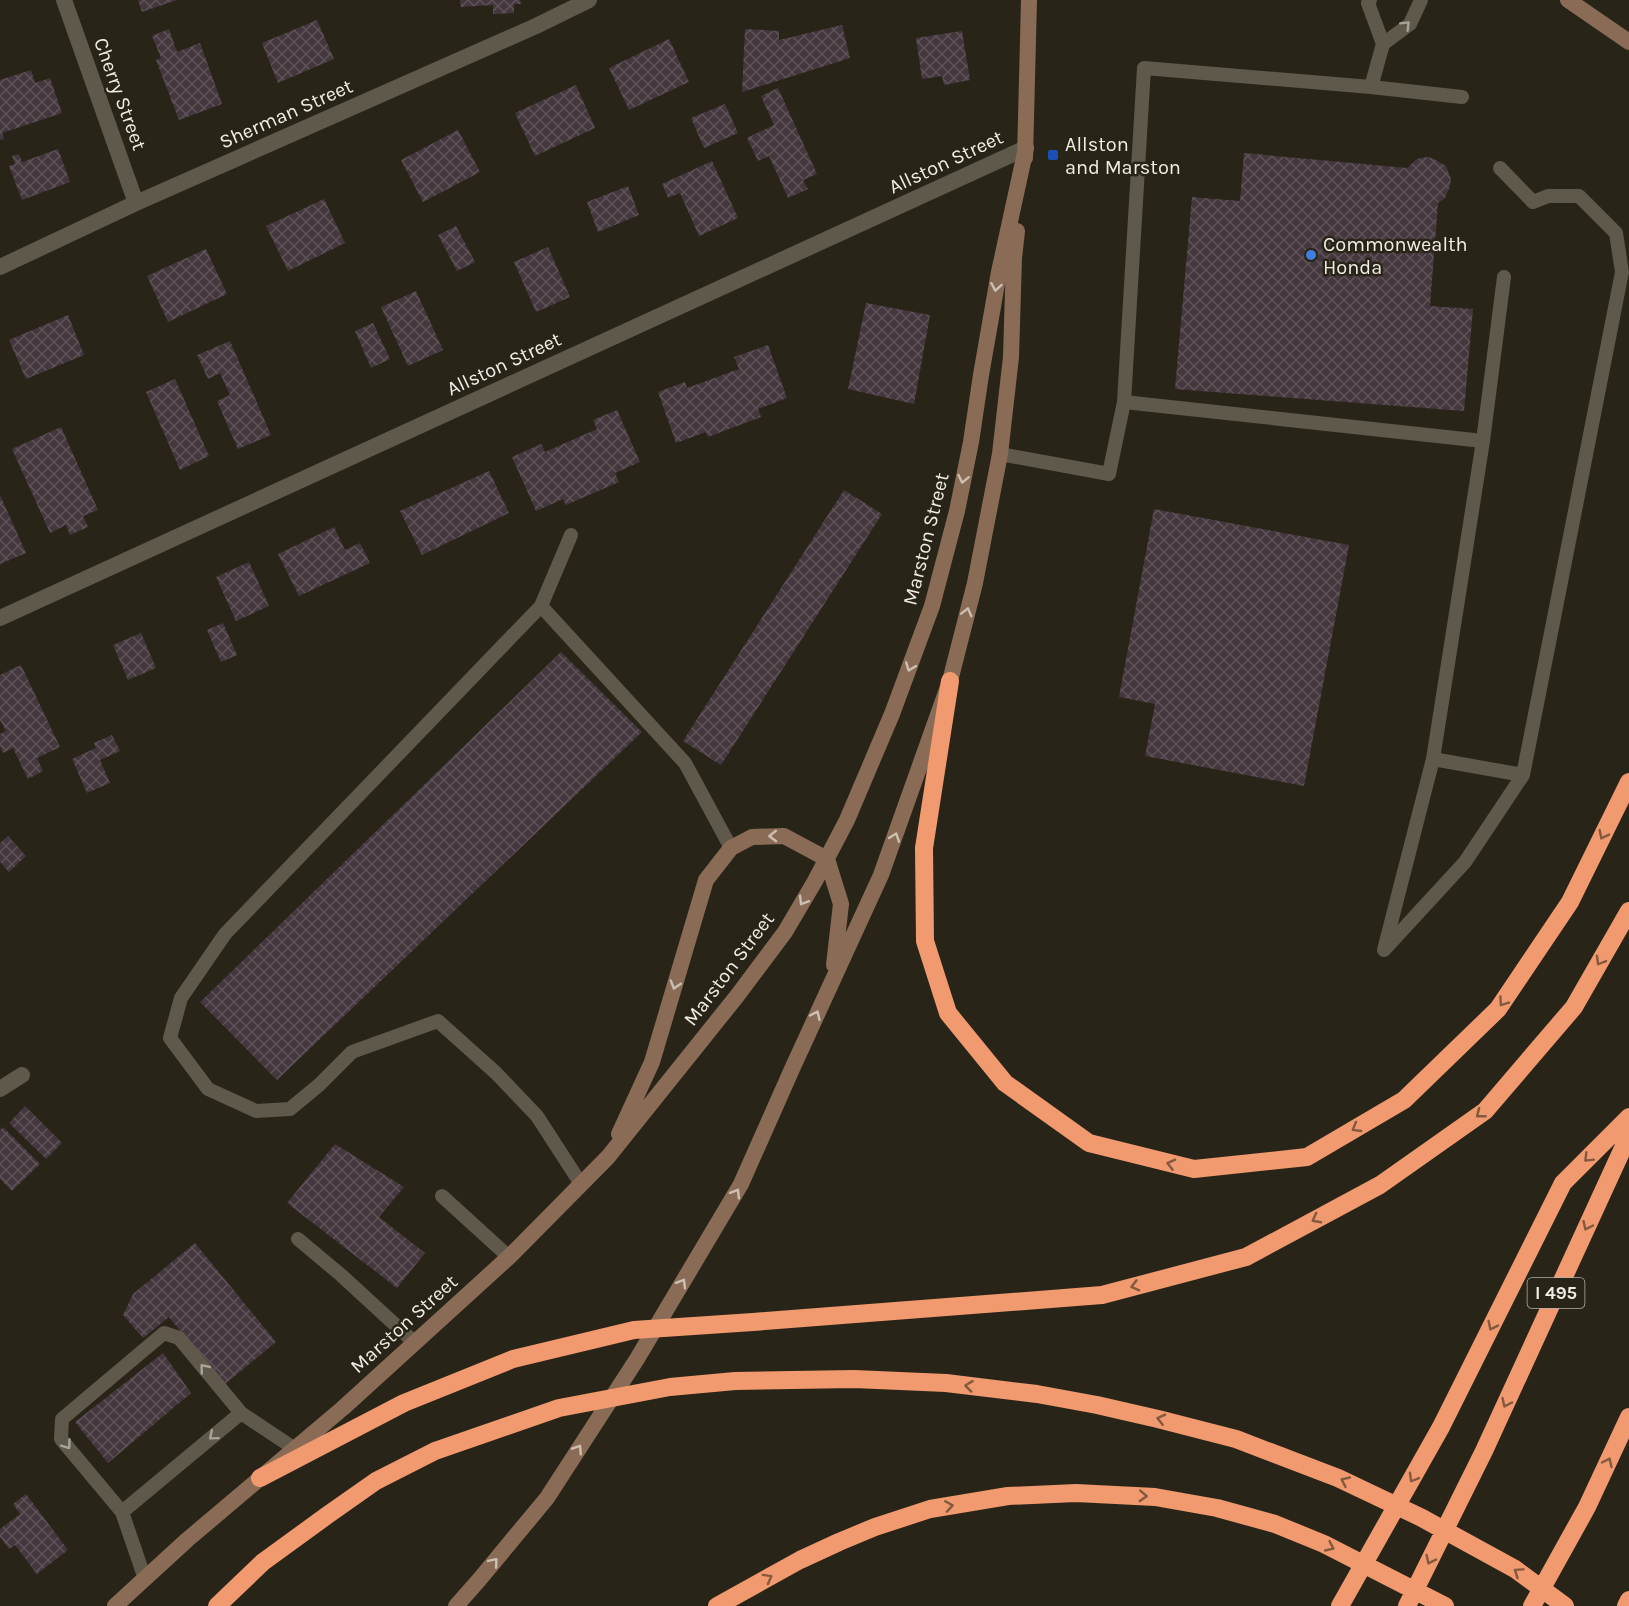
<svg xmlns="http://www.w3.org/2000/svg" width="1629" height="1606" viewBox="0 0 1629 1606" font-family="Karla,sans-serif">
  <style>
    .building { fill: url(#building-cross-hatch) }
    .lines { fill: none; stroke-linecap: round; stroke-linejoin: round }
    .service { stroke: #5e594b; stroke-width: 14 }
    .minor { stroke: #5e594b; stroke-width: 16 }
    .secondary { stroke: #8a6c56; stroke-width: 16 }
    .motorway { stroke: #f1996f; stroke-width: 18 }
    .oneway { stroke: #a7a398 }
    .oneway2 { stroke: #ccc0b3 }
    .oneway3 { stroke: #83593f }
    .transit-dot { fill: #1a4fb4; stroke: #292418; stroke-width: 2 }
    .shop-dot { fill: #3f7fe0; stroke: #292418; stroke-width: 2 }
    .labels { text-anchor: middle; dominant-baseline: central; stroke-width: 5; stroke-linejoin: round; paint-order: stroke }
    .shield { fill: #292418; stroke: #b4b1a8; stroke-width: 1.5 }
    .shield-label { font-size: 18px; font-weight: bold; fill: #f0ede5 }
    .street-label { font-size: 20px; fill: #f0ede5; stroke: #292418 }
    .poi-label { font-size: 20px; fill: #f0ede5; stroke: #292418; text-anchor: start }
  </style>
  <defs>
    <pattern id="building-cross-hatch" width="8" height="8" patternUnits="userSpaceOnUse" patternTransform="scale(1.5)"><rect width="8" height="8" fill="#44373e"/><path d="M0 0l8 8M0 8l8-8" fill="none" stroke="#5f545a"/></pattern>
  </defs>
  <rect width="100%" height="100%" fill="#292418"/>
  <!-- building -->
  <path class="building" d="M138,0H177L142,12Z
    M460,0H520L521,4H514V13L493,14V5L461,7Z
    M317,20L334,59L278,83L262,43Z
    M842,25L850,58L742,92L745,29L779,31V40Z
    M169,29L177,52L200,43L222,104L179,120L156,60L161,58L152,36Z
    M962,31L970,80L944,85L942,76L922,79L916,38Z
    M669,39L689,82L629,110L609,68Z
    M31,70L35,83L50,78L62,113L2,133L4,139L0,140V80Z
    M576,85L595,128L535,156L515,113Z
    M778,88L817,174L803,180L808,189L788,198L769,156L758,161L747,138L774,125L761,96Z
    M725,104L738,133L704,148L691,118Z
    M458,130L480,172L423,202L401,160Z
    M58,149L70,182L22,200L9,166L15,164L12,156L19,154L22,162Z
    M1244,153L1407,168L1417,159L1426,157L1432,158L1446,166L1451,179L1450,186L1445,198L1438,203L1430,306L1473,309L1464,411L1175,389L1192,197L1240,201Z
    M712,161L738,218L699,236L680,193L668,198L662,184Z
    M628,186L639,215L598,232L587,202Z
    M324,199L345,243L288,271L266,226Z
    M456,226L475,262L457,271L438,235Z
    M548,247L570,297L536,312L514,262Z
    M206,249L227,294L168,322L147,276Z
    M416,291L443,350L408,366L381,307Z
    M866,303L930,315L914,404L848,389Z
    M68,315L84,355L26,379L9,340Z
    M373,323L390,359L371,368L355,331Z
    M230,341L271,435L238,449L217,401L230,395L220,373L208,379L197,355Z
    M768,345L787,398L758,409L761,417L708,437L706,432L676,443L658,392L685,382L687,388L739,369L734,357Z
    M175,379L209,456L180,470L146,392Z
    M617,410L640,462L615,473L619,482L566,505L563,499L536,511L512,457L541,444L545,452L597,429L593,420Z
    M61,427L98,510L83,516L88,527L70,535L66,525L50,533L12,449Z
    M489,471L509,513L422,555L400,511Z
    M844,490L882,514L721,765L683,741Z
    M0,495L26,553L0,564Z
    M1154,509L1349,545L1304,786L1145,756L1155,704L1119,697Z
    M334,527L345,550L360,543L370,563L299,596L278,554Z
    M249,562L269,606L236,621L216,577Z
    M223,623L237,655L221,662L207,630Z
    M141,633L156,668L128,680L113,645Z
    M561,652L642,732L277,1080L200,1002Z
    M21,665L60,747L37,758L43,771L28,779L13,748L3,753L0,747V734L6,731L0,720V675Z
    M112,735L120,751L100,760L110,783L87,793L72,759L96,748L94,743Z
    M8,836L26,856L9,872L0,862V843Z
    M25,1106L62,1143L46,1159L9,1123Z
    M3,1127L40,1164L12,1191L0,1179V1130Z
    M335,1144L404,1187L379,1217L425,1253L397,1288L287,1203Z
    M195,1243L276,1342L224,1385L169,1317L143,1338L123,1315L133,1294Z
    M163,1353L191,1393L108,1463L75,1422Z
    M26,1494L68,1550L37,1574L15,1545L9,1549L0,1537V1529L20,1514L13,1504Z"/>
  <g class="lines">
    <!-- service -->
    <path class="service" d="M1383,44L1410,24L1421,0
      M1371,87L1462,97
      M1124,402L1144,68L1371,87L1383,44L1368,3L1370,0
      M1483,441L1504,277
      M1000,454L1109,474L1124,402L1483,441L1433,759L1384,950L1465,862L1523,775L1622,272L1616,233L1579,196H1548L1533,202L1500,168
      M541,606L571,535
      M1433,759L1523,775
      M581,1184L537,1116L496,1073L438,1021L352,1052L319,1085L290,1109L256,1111L208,1089L170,1038L181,998L225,934L541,606L685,763L731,848
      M442,1196L509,1257
      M298,1239L341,1275L415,1343
      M122,1512L61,1439L62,1419L164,1333L179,1338L241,1413
      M145,1579L122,1512L241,1413L295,1449"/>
    <!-- minor -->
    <path class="minor" d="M64,0L136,203
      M0,267L136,203L536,26L589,0
      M0,618L1026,148
      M0,1089L22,1075"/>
    <!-- secondary -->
    <path class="secondary" d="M1568,0L1629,42
      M1025,158L1029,0
      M619,1134L652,1062L706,880L731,848L752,837L784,836L827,859L841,904L834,965
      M115,1606L187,1540L343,1408L509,1257L608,1157L737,996L785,932L815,881L847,820L892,714L932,606L957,511L971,442L981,375L999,272L1026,148
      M456,1606L479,1580L547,1498L637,1359L741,1184L792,1069L881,875L950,681L975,583L1000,454L1011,357L1014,258L1017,231"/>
    <!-- motorway -->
    <path class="motorway" d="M950,681L924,848L925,941L948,1013L1005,1083L1089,1143L1194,1169L1307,1157L1404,1100L1498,1009L1570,902L1629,782
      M260,1478L404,1403L513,1359L634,1330L753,1322L1102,1295L1246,1257L1380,1185L1485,1111L1574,1007L1629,911
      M217,1606L263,1562L329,1514L376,1481L435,1451L559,1408L670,1387L735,1381L854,1379L946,1383L1037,1394L1097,1405L1158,1419L1236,1439L1338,1478L1422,1518L1515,1569L1565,1606
      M717,1606L800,1560L839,1542L875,1527L930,1509L1008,1496L1076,1493L1155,1497L1217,1508L1275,1524L1324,1544L1445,1606
      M1340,1606L1441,1427L1563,1183L1629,1117
      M1407,1606L1484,1451L1629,1135
      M1532,1606L1587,1507L1629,1417
      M1626,1606L1629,1600"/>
  </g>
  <!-- one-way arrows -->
  <defs><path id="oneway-chevron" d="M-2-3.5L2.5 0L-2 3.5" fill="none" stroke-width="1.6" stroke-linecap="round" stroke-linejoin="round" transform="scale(1.5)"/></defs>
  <g class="oneway">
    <use href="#oneway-chevron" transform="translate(1406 25) rotate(-45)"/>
    <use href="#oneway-chevron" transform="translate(204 1368) rotate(-129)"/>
    <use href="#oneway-chevron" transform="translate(213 1436) rotate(140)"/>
    <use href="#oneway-chevron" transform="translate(67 1445) rotate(54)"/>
  </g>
  <g class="oneway2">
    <use href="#oneway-chevron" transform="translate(996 287) rotate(100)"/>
    <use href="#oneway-chevron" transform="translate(963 479) rotate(102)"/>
    <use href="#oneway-chevron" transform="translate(967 612) rotate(-76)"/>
    <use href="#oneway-chevron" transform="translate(910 667) rotate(111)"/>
    <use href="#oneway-chevron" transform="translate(773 836) rotate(179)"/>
    <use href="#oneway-chevron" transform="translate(895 837) rotate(-70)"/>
    <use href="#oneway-chevron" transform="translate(803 901) rotate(121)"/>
    <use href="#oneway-chevron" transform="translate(675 985) rotate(107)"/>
    <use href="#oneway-chevron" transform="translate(816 1015) rotate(-65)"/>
    <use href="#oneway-chevron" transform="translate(736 1193) rotate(-59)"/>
    <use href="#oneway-chevron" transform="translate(682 1283) rotate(-59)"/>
    <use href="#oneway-chevron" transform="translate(578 1449) rotate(-57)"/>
    <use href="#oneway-chevron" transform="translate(494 1562) rotate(-50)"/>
  </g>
  <g class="oneway3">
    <use href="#oneway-chevron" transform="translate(1603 835) rotate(116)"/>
    <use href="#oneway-chevron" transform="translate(1600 961) rotate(120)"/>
    <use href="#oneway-chevron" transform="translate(1503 1002) rotate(125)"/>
    <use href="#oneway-chevron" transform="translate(1480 1114) rotate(142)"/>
    <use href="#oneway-chevron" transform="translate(1356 1128) rotate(150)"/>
    <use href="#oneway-chevron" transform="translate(1588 1158) rotate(135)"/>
    <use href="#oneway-chevron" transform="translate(1171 1164) rotate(-166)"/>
    <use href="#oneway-chevron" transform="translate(1316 1219) rotate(152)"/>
    <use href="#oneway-chevron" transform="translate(1587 1226) rotate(115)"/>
    <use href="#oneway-chevron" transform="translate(1135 1286) rotate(165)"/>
    <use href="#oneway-chevron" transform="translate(1492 1326) rotate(116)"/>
    <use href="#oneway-chevron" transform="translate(969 1386) rotate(-173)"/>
    <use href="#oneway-chevron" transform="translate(1506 1403) rotate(115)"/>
    <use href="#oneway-chevron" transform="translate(1161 1419) rotate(-166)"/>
    <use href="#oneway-chevron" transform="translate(1608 1462) rotate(-65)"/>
    <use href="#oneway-chevron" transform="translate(1413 1478) rotate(120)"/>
    <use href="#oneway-chevron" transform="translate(1345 1481) rotate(-155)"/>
    <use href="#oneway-chevron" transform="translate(1143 1496) rotate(3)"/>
    <use href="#oneway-chevron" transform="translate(949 1506) rotate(-9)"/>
    <use href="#oneway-chevron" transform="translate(1330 1547) rotate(25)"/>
    <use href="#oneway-chevron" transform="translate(1430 1560) rotate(116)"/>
    <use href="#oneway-chevron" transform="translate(1518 1572) rotate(-146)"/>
    <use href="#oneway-chevron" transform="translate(768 1578) rotate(-29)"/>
  </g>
  <!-- markers -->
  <rect class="transit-dot" x="1047" y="149" width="12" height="12" rx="3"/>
  <circle class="shop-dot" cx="1311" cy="255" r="6"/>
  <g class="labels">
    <!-- shield labels -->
    <rect class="shield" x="1527.5" y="1278" width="57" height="30" rx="4.5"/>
    <g class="shield-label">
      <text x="1556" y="1293">I 495</text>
    </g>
    <!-- street labels -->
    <g class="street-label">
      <text transform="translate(120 94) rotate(70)">Cherry Street</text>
      <text transform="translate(286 114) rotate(-24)">Sherman Street</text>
      <text transform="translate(946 162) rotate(-25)">Allston Street</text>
      <text transform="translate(504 364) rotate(-25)">Allston Street</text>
      <text transform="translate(926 539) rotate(-76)">Marston Street</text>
      <text transform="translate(729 969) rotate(-53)">Marston Street</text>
      <text transform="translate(404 1324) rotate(-42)">Marston Street</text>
    </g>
    <!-- poi labels -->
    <g class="poi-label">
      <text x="1065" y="144">Allston<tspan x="1065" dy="23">and Marston</tspan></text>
      <text x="1323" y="244">Commonwealth<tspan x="1323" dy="23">Honda</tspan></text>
    </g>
  </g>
</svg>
